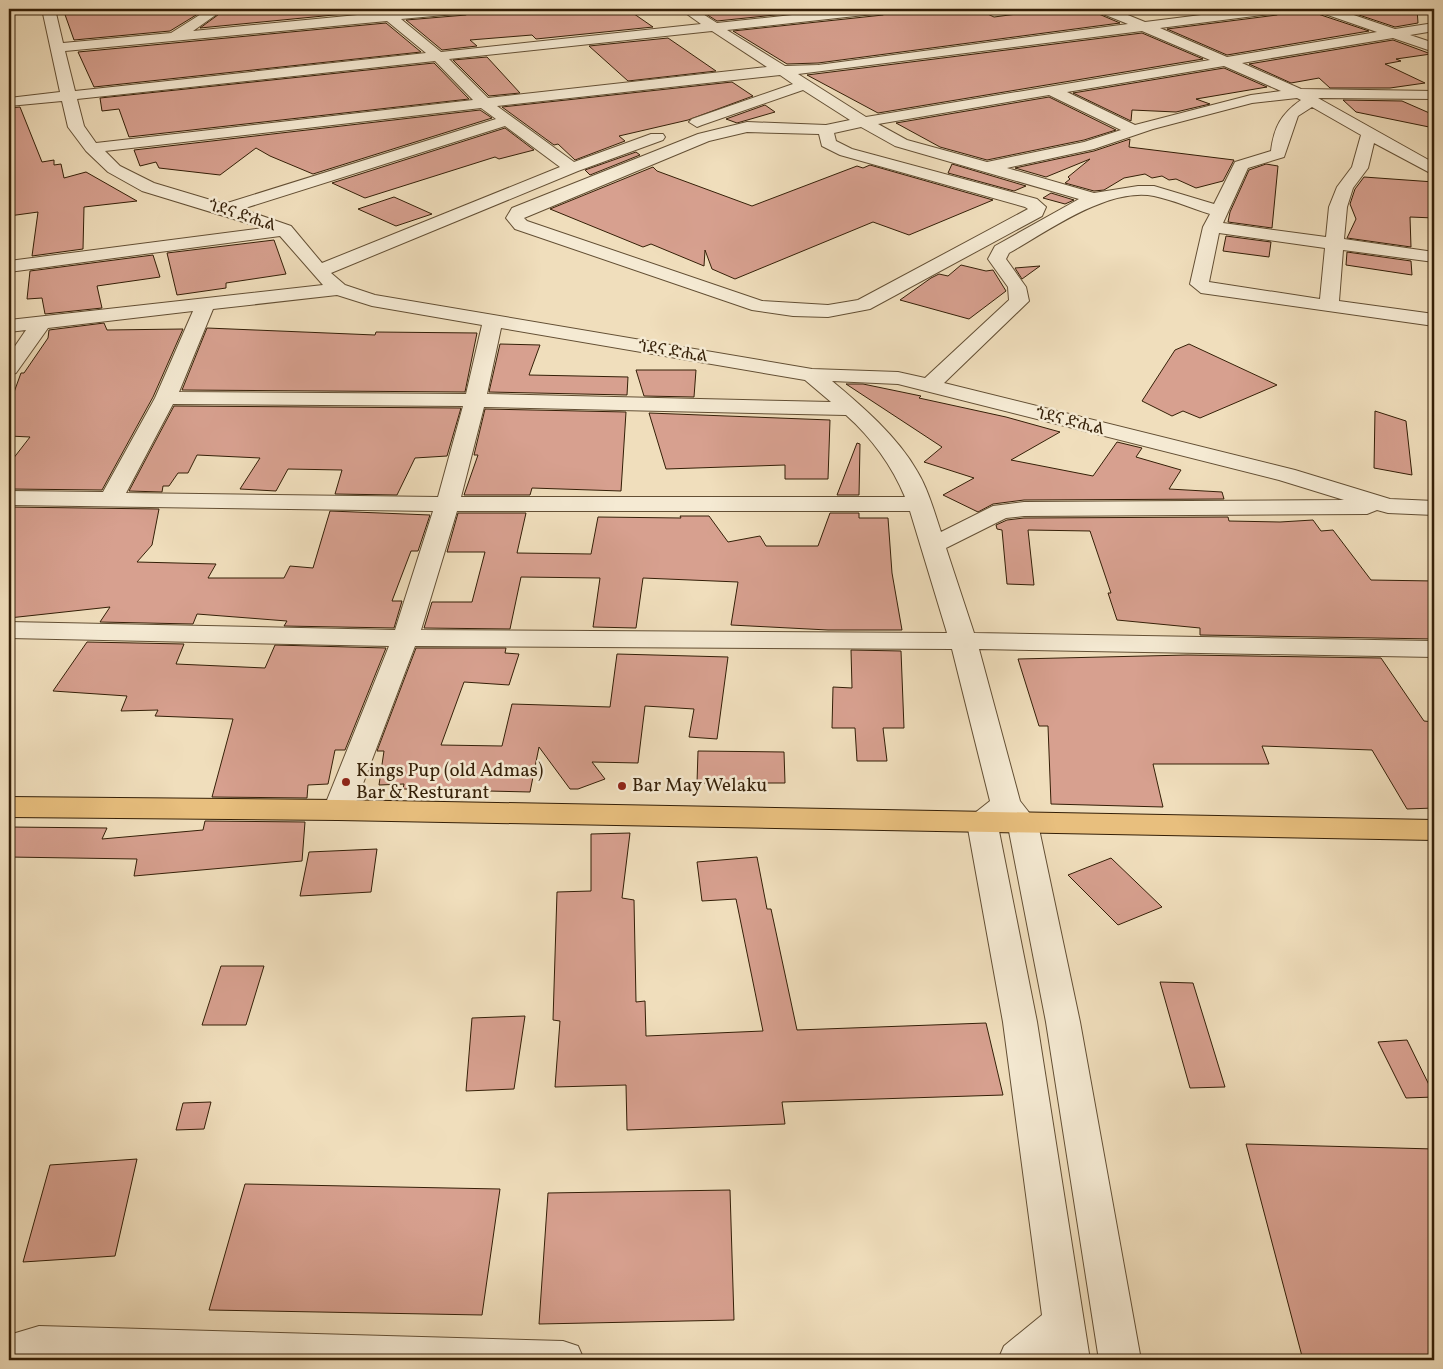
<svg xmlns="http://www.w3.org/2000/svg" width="1443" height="1369" viewBox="0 0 1443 1369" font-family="Vollkorn,'Noto Serif Ethiopic',serif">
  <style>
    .building { fill: #d7a08f; stroke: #341f07 }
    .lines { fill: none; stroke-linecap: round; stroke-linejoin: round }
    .minor-casing { stroke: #634f34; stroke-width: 2 }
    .major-casing { stroke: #341f07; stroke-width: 2 }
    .minor { fill: #f5ead3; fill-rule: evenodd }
    .major { fill: #e8bf7e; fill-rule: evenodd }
    .poi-dot { fill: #8f2418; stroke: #f5ead3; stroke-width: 2 }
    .labels { text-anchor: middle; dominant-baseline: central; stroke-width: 5; stroke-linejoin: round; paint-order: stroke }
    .far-street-label { font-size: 16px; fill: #341f07; stroke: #f5ead3 }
    .poi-label { font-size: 19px; fill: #341f07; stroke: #f5ead3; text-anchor: start }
  </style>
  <rect width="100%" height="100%" fill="#f0debc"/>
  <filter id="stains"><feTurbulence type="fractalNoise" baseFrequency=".004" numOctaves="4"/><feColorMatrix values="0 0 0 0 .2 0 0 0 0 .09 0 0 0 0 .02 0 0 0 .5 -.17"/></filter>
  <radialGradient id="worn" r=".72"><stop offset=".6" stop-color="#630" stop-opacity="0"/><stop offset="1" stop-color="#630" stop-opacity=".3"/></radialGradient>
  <!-- building -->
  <path class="building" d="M63,9H206L170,31L74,40Z
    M226,9H374L375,11L200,28Z
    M474,9H627L653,27L536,39L532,35L470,40L477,46L442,50L406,20L466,15Z
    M698,9H833L717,21Z
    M892,9H977L994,17L1055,9H1087L1120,23L818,63L787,64L733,31L883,15Z
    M1285,9H1316L1318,14L1369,31L1227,55L1167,29L1277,15Z
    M1341,9H1417L1418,23L1395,27Z
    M386,23L421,52L94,87L78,52Z
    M1142,33L1203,59L878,113L807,75Z
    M668,38L716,71L628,81L589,46Z
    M1393,40L1431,54L1396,59L1401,61L1385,64L1425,83L1390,88H1330L1319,78L1291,83L1249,64Z
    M487,57L520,93L489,96L453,60Z
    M434,63L469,99L129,137L119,109L102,111L100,98Z
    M1224,68L1267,87L1196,99L1210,104L1176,112L1132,110L1131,121L1073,93Z
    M732,82L753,96L688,120L619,136L625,141L575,160L558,144L554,145L502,107Z
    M1049,97L1116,130L1084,140L987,160L940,147L896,123Z
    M1343,100L1402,101L1434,115V128L1356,112Z
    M765,105L775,112L737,123L726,119Z
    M20,107L42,162L54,160V165L61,164L64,178L86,172L137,201L84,207L83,249L32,256L38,212L9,216V108Z
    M480,110L492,118L313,174L270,156L256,148L220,175L159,168L156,162L140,166L134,150Z
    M505,128L534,150L499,159L495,157L365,198L332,183Z
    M1130,139L1129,147L1234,160L1223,181L1196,188L1176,179L1169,180L1162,176L1152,178L1145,174L1124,178L1104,190L1094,191L1065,183L1070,179L1068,177L1090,159L1046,177L1015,168L1094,151Z
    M636,152L640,155L590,175L585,170Z
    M952,164L1026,186L1014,191L948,173Z
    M1266,164L1278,166L1272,228L1228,222L1230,212L1249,170Z
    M870,165L993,200L909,235L873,222L735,279L712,269L705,250L704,266L651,244L643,247L550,209L653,167L657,171L752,206L857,166L863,168Z
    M1364,177L1434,182V218L1410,217L1411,247L1347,238L1356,219L1350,204L1355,189Z
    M1051,193L1074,200L1065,204L1043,198Z
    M394,197L432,214L396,226L358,209Z
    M1226,236L1271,242L1269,257L1223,251Z
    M274,240L286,274L226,283V288L177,295L167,253Z
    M1347,252L1411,261L1412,275L1346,265Z
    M153,255L160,277L97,286L102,308L45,314L42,298L27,299L30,271Z
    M961,265L986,271L993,270L1006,291L969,319L900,300L931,278L939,274L948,276Z
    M1040,266L1022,279L1015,268Z
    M104,323L107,330L183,329L153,397L102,490L9,489V464L30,437L9,436V406L21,373H24L48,338L49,330Z
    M207,328L375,335L376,332L477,333L465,392L182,390Z
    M500,344L540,345L529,375L628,377L627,395L489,392Z
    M1189,344L1277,385L1200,418L1183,411L1172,416L1142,401L1175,350Z
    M636,370H696L694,397L644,396Z
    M846,384H863L921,396L919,398L1006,417L1060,432L1011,460L1093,476L1117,442L1142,448L1136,457L1181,470L1169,489L1222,492L1224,499L1024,500L993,504L978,512L943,495L974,478L924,462L942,447Z
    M174,406L461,408L447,456L415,458L397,495L335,494L342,470L288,469L276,491L240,489L260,458L197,455L188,473H178L169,486H163L162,492L129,491Z
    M485,409L626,412L621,491L532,488L530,495H464L478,455H474Z
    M1375,411L1406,421L1412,475L1374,468Z
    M649,413L830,420L828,479H785V465L666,469Z
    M857,443L860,444L859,495H837Z
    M9,507L159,509L152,545L137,562L216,564L208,578H284L290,566L313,568L330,511L430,515L418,551H411L392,601H402L394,628L284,626L287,621L197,614L193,624L100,622L110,607L9,618Z
    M458,513H526L517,553L591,554L598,517L681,518L680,516H709L728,542L760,536L766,546H818L830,513H859V518H888L892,573L902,630H828L731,625L738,582L643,578L636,628L593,627L600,578L521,577L510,629L424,628L432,602H472L485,552H447Z
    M1228,517L1229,521L1280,522L1313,520L1321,531L1333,530L1371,580L1434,581V639L1200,635V628L1117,620L1108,593H1111L1090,531L1028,530L1034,585L1007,584L1002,530L997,529L996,525L1007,520L1024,518Z
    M87,642L184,644L176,664L265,668L275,645L386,648L345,750H335L328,784L308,785L307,798L212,797L233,719L155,716L158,710L121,711L127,696L53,691Z
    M416,648H506L505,653L519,654L509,685L464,682L441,745L502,746L512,704L610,707L617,654L728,657L717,739L689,737L694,709L645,706L638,763L592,762L605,779L578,789H570L539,747L530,792L403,789L404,784L379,785L384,751H377Z
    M851,650L901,651L904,728H883L887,761H857L855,728H832L833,687L852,688Z
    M1187,655L1381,658L1424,721L1434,722V808L1407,809L1372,750L1262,746L1269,764H1153L1163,807L1051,804L1048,726H1039L1018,659Z
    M698,751L784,752L785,783H697Z
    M205,821L305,822L302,861L134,876L137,859L9,857V827L107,828L102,839L203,830Z
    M630,833L622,898L634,900L636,1002L645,1001L646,1036L763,1031L736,899L702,901L697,862L757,857L767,909H771L797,1030L986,1023L1003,1095L782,1102L785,1124L627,1130L626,1085L555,1087L560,1021L553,1020L557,892L591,891V834Z
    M377,849L371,892L300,896L309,852Z
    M1111,858L1162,907L1118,925L1068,875Z
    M221,966H264L246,1025H202Z
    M1160,982L1193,983L1225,1087L1190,1088Z
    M525,1016L514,1089L466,1091L472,1018Z
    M1407,1040L1434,1095V1097L1406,1098L1378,1042Z
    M211,1102L204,1129L176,1130L183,1103Z
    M1246,1144L1434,1149V1360H1303Z
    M137,1159L115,1256L23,1262L50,1165Z
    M245,1184L500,1189L482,1315L209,1310Z
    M730,1190L734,1320L539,1324L548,1193Z"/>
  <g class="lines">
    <defs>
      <path id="minor" d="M42,9H55L63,43L171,33L209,9H224L193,31L378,13L376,9H388L393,12L427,9H472L466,13L401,19L441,52L701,24L680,9H695L717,23L848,9H890L883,13L727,30L785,66L818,65L1128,24L1098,12L1097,9H1113L1145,22L1249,9H1283L1277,13L1160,28L1227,57L1377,32L1319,12L1318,9H1336L1395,29L1434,23V31L1410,35L1434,43V52L1393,38L1242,63L1301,89L1434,91V99L1318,98L1434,163V175L1374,143L1368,168L1353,188L1347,207L1344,239L1434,252V262L1343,250L1339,301L1434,314V326L1201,293L1190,284L1203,227L1210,214C1191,208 1173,200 1154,196C1108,187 1048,231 1009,253L1006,259L1026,287L1029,301L944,383L1295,470L1390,499L1434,501V515L1388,513L1377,510L1367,514L1024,516L1006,518L946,548L974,633L1434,641V657L979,649L1020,801L1038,824L1080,1022L1141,1360H1099L1046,1022L1008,826L1004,821L998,826L1037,1022L1090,1360H998L1004,1346L1042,1315L1003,1022L967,823L971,816L990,801L952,649L415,646L353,810L349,817L338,820L327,817L323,810L389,646L9,638V622L395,630L433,511L9,505V491L103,492L155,398L193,311L48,328L16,373L9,375V355L26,330L9,332V320L323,285L280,236L9,272V261L263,228L142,191L108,172L86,151L68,127L62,101L9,106V98L60,92ZM387,21L426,53L75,91L65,51ZM712,31L767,67L488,98L449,59ZM1142,31L1210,60L866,117L798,74ZM435,61L473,100L96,143L84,126L77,99ZM1224,66L1281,91L1251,95L1135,125L1067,92ZM780,75L793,84L692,119L689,122L697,127L702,125L803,90L850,120L826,125L747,122L698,134L512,208L506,218L515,229L752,310L793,316L828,317L870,309L1042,216L1046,207L1037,199L852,149L836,141L834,133L861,127L895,146L1079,199L995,246L988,259L1008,287L1009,300L925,378L898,372L812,369L375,295L345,285L331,273L578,171L663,140L665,137L663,134H651L574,162L497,106ZM1049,95L1121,130L1084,142L987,162L907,140L878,124ZM1297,98L1301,100C1281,114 1274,127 1271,151L1235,162L1214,204L1154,186H1138L1094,193L1007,168L1094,149L1153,129L1252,103ZM1312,107L1361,135L1352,167L1337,187L1329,207L1326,237L1223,223L1248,168L1284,157L1298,116ZM481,108L496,119L224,204L154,183L120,166L105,151ZM505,126L560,167L322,263L291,226L242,209ZM747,132L819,134L822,146L840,155L1025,207L1028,209L858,300L828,305L762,301L527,221L524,218L709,141ZM1219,233L1325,248L1320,299L1209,282ZM337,295L372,306L482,325L466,394L179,392L213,309ZM501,328L805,380L831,402L487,394ZM832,381L898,384L1279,480L1344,500L1024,502L993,506L941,532C934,511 928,489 917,471C897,436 862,406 832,381ZM173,404L463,406L438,497L126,493ZM484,407L846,415C872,438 892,466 905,497H461ZM457,511H910L947,633L421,630Z
        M39,1326L563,1341L578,1346L584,1360H9V1335Z"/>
      <path id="major" d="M9,797L338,800L1434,820V840L338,820L9,817Z"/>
    </defs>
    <!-- minor casing -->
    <use href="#minor" class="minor-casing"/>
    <!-- major casing -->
    <use href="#major" class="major-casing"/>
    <!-- minor -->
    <use href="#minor" class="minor"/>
    <!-- major -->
    <use href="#major" class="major"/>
  </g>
  <!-- markers -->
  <g class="poi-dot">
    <circle cx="346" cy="782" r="5"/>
    <circle cx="622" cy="786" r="5"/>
  </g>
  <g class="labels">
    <!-- far-street labels -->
    <g class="far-street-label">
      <text transform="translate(242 216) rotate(18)">ጎደና ድሒል</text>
      <text transform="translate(673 352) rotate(9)">ጎደና ድሒል</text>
      <text transform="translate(1070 422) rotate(14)">ጎደና ድሒል</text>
    </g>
    <!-- poi labels -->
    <g class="poi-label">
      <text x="356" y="771">Kings Pup (old Admas)<tspan x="356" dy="22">Bar &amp; Resturant</tspan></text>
      <text x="632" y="786">Bar May Welaku</text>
    </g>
  </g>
  <!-- margin -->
  <rect width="1443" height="1369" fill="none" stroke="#f0debc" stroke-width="30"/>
  <rect x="10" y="10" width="1423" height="1349" fill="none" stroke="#341f07" stroke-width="2.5"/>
  <rect x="15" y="15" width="1413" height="1339" fill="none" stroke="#341f07"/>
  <rect width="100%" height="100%" filter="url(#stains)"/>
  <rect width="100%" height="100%" fill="url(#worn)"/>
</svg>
